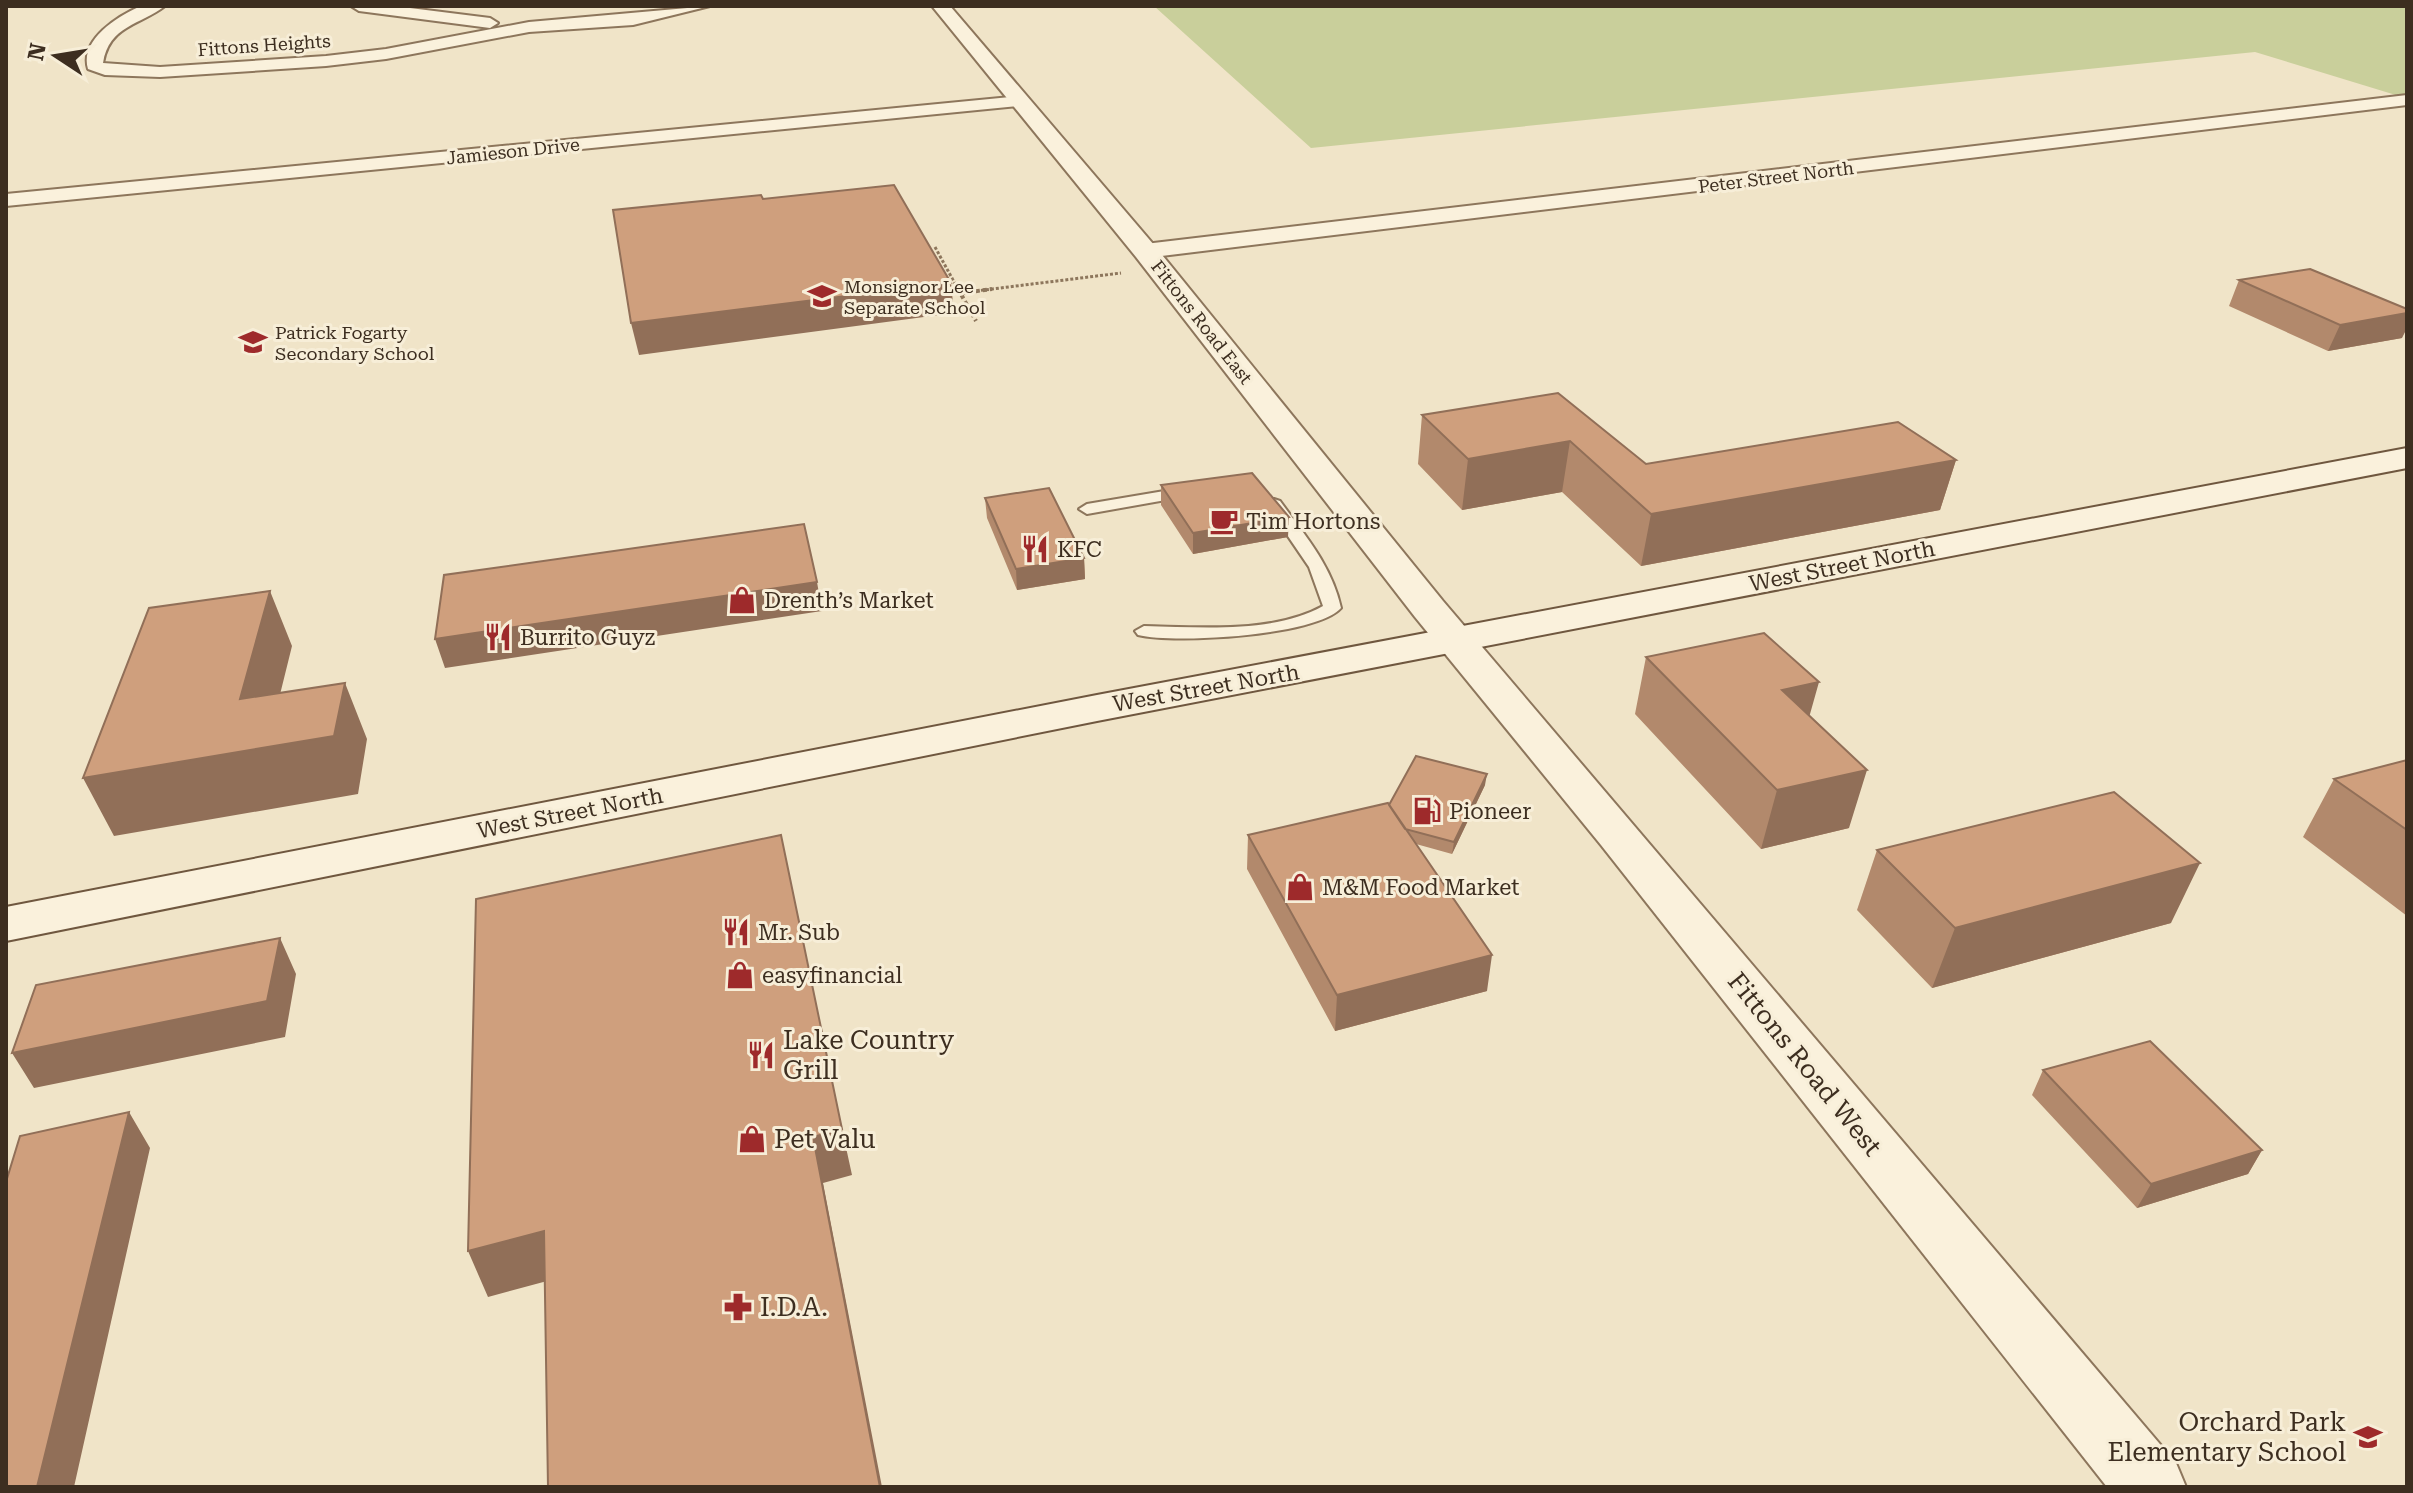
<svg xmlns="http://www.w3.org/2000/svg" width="2413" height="1493" viewBox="0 0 2413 1493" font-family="'Roboto Serif',serif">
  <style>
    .green { fill: #c9cf9b }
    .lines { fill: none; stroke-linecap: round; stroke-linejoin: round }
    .service-casing { stroke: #8d765c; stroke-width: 4 }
    .minor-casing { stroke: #8d765c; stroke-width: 4 }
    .tertiary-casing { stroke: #8d765c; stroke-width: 4 }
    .secondary-casing { stroke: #6f573f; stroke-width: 4 }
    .path-far1 { stroke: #8d765c; stroke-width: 3; stroke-dasharray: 3 2; stroke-linecap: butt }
    .path { stroke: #8d765c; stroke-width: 4; stroke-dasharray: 4 3; stroke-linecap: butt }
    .service { fill: #faf1dc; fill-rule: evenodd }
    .minor { fill: #faf1dc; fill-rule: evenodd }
    .tertiary { fill: #faf1dc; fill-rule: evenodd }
    .secondary { fill: #faf1dc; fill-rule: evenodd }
    .wall { fill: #b2896c }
    .shaded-wall { fill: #916f58 }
    .building { fill: #cf9f7d; stroke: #916f58; stroke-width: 2 }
    .labels { text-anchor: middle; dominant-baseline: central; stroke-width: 6; stroke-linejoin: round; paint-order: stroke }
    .far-street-label { font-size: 18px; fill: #3d2e20; stroke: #f7eed8 }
    .far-poi-label { font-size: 18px; fill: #3d2e20; stroke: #f7eed8; text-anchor: start }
    .poi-label { font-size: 22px; fill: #3d2e20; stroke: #f7eed8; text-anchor: start }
    .street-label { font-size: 22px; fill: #3d2e20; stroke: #f7eed8 }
    .near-poi-label { font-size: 26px; fill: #3d2e20; stroke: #f7eed8; text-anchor: start }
    .near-street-label { font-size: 26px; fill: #3d2e20; stroke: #f7eed8 }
  </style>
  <rect width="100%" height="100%" fill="#f0e4c8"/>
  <!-- green -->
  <path class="green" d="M1154,6H2407V95L2399,96L2255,52L1311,148Z"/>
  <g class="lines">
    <defs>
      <path id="service" d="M1188,487L1196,492L1194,495L1087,514L1079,509L1087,504Z
        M1274,499L1280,501C1304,534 1332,566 1341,608C1316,636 1174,644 1138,635L1135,631L1144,626C1200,627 1272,634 1323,606L1309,567L1266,504Z"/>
      <path id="minor" d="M141,6H165C141,25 109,25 103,63L160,67L326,56L386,49L529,22L710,6L633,25L529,32L386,59L326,66L160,77L105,75L88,69C79,40 119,15 141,6Z
        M351,6H394L490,18L498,23L490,28L359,11Z
        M2407,95V105L1145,258L1134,251L1145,244Z
        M1021,96L1030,101L1027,105L6,206V194Z"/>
      <path id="tertiary" d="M932,6H950L1154,245L1443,601L2176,1463L2186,1487H2107L1601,845L1415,617L1136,257Z"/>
      <path id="secondary" d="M2407,448V468L1097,721L6,941V907L1097,695Z"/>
    </defs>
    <!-- service casing -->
    <use href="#service" class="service-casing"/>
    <!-- minor casing -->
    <use href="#minor" class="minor-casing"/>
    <!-- tertiary casing -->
    <use href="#tertiary" class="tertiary-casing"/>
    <!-- secondary casing -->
    <use href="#secondary" class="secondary-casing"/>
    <!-- path-far1 -->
    <path class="path-far1" d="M935,247L959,291
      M976,291L1121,273"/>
    <!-- path -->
    <path class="path" d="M958,289L976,321
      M962,293L992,289"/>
    <!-- service -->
    <use href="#service" class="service"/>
    <!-- minor -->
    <use href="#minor" class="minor"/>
    <!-- tertiary -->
    <use href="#tertiary" class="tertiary"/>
    <!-- secondary -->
    <use href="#secondary" class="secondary"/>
  </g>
  <!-- wall -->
  <path class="wall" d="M2239,280L2402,338L2328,351L2229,306Z
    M1558,393L1646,464L1956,460L1940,510L1641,566L1562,492L1462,510L1418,464L1422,415Z
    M1161,485L1288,537L1193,554L1161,505Z
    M985,498L1084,558L1085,579L1017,590L987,518Z
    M1646,657L1809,716L1849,828L1761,849L1635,714Z
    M2407,760V916L2303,837L2334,779Z
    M1485,785L1452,854L1416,844L1487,991L1335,1031L1247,869L1248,835Z
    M1877,850L2171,923L1932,988L1857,910Z
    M2043,1070L2262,1150L2248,1174L2137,1208L2032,1095Z"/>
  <!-- shaded-wall -->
  <path class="shaded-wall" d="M951,283L954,313L639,355L631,323Z
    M2407,313V328L2402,338L2328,351L2340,325Z
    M1570,441L1562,492L1462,510L1468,459Z
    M1956,460L1940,510L1641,566L1651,514Z
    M1289,517L1288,537L1193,554V533Z
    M1084,558L1085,579L1017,590L1016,569Z
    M817,582L822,611L445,668L435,639Z
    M270,591L292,646L267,747L345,683L367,739L358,794L114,836L83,778Z
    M1819,682L1803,739L1782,690Z
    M1867,770L1849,828L1761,849L1777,790Z
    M1487,774L1485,785L1452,854L1454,842Z
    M2200,863L2171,923L1932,988L1955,928Z
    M280,938L296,974L285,1037L34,1088L12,1053Z
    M1492,955L1487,991L1335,1031L1337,995Z
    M129,1112L150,1148L74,1487H37Z
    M842,1129L852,1175L823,1183L882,1487H880L813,1137Z
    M2262,1150L2248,1174L2137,1208L2151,1184Z
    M544,1231L562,1277L488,1297L468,1251Z"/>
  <!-- building -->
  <path class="building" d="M894,185L951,283L631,323L613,210L761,195L763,199Z
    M2310,269L2407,309V313L2340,325L2239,280Z
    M1558,393L1646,464L1898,422L1956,460L1651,514L1570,441L1468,459L1422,415Z
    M1252,473L1289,517L1193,533L1161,485Z
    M1049,488L1084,558L1016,569L985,498Z
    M804,524L817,582L435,639L444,575Z
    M270,591L240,699L345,683L334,736L83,778L149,608Z
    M1764,633L1819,682L1782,690L1867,770L1777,790L1646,657Z
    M1416,756L1487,774L1454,842L1405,829L1389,805Z
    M2407,760V830L2334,779Z
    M2114,792L2200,863L1955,928L1877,850Z
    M1388,803L1492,955L1337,995L1248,835Z
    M781,835L842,1129L813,1137L880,1487H548L544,1231L468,1251L476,899Z
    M280,938L267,1001L12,1053L36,985Z
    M2150,1041L2262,1150L2151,1184L2043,1070Z
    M129,1112L37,1487H6V1182L20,1136Z"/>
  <!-- icons -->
  <defs>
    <symbol id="school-bare" viewBox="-9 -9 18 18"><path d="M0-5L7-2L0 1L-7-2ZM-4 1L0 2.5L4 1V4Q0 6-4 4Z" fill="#9e2a2b" stroke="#f7eed8" stroke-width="2.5" paint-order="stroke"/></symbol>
    <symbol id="cafe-bare" viewBox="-9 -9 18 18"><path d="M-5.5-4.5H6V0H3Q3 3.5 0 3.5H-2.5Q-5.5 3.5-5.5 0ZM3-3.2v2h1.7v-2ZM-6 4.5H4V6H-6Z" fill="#9e2a2b" stroke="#f7eed8" stroke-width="2.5" paint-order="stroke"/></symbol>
    <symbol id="restaurant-bare" viewBox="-9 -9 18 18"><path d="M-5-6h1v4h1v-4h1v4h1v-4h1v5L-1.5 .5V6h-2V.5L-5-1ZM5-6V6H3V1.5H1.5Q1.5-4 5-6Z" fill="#9e2a2b" stroke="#f7eed8" stroke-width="2.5" paint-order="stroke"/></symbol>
    <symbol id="shop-bare" viewBox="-9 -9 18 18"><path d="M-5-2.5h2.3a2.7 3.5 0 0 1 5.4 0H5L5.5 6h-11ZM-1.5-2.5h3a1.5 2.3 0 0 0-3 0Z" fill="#9e2a2b" stroke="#f7eed8" stroke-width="2.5" paint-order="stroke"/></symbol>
    <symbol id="fuel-bare" viewBox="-9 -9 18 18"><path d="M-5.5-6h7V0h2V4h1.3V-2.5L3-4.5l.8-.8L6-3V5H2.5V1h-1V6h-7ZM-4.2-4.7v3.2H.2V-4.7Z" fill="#9e2a2b" stroke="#f7eed8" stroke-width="2.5" paint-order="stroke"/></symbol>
    <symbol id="pharmacy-bare" viewBox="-9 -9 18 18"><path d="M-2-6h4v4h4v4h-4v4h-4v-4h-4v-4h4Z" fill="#9e2a2b" stroke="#f7eed8" stroke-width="2.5" paint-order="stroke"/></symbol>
  </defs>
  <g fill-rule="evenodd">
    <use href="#school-bare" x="802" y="276" width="40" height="40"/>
    <use href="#school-bare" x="233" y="322" width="40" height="40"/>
    <use href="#cafe-bare" x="1204" y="501" width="40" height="40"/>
    <use href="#restaurant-bare" x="1015" y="529" width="40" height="40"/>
    <use href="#shop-bare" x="722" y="580" width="40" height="40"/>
    <use href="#restaurant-bare" x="478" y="617" width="40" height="40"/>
    <use href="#fuel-bare" x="1407" y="791" width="40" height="40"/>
    <use href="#shop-bare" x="1280" y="867" width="40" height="40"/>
    <use href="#restaurant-bare" x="716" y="912" width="40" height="40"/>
    <use href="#shop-bare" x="720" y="955" width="40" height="40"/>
    <use href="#restaurant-bare" x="741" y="1035" width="40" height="40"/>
    <use href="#shop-bare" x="732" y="1119" width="40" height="40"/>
    <use href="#pharmacy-bare" x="718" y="1287" width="40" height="40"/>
    <use href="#school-bare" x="2348" y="1417" width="40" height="40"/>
  </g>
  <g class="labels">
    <!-- far-street labels -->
    <g class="far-street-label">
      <text transform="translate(264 45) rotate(-4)">Fittons Heights</text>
      <text transform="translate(513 151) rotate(-6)">Jamieson Drive</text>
      <text transform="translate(1776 177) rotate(-7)">Peter Street North</text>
      <text transform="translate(1202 322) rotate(52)">Fittons Road East</text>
    </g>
    <!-- far-poi labels -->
    <g class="far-poi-label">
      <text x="844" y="286">Monsignor Lee<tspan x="844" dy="21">Separate School</tspan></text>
      <text x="275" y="332">Patrick Fogarty<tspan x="275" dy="21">Secondary School</tspan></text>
    </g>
    <!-- poi labels -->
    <g class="poi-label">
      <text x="1246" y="521">Tim Hortons</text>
      <text x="1057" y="549">KFC</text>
      <text x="764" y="600">Drenth’s Market</text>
      <text x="520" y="637">Burrito Guyz</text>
      <text x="1449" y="811">Pioneer</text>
      <text x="1322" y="887">M&amp;M Food Market</text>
      <text x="758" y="932">Mr. Sub</text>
      <text x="762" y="975">easyfinancial</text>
    </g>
    <!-- street labels -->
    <g class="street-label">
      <text transform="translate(1842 566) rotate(-11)">West Street North</text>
      <text transform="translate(1206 688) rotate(-10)">West Street North</text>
      <text transform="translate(570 813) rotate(-11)">West Street North</text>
    </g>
    <!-- near-poi labels -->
    <g class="near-poi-label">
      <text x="783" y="1040">Lake Country<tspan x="783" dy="30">Grill</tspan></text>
      <text x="774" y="1139">Pet Valu</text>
      <text x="760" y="1307">I.D.A.</text>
      <text x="2346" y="1422" text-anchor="end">Orchard Park<tspan x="2346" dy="30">Elementary School</tspan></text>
    </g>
    <!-- near-street labels -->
    <g class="near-street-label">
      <text transform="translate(1805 1064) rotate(51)">Fittons Road West</text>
    </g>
  </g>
  <!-- border -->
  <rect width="2413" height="1493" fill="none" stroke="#3d2e20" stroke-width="16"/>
  <!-- north arrow -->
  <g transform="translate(56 56) rotate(282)" stroke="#f7eed8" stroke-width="6" paint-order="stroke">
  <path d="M0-6L14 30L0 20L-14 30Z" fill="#3d2e20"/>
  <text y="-12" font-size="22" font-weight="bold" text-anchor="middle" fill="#3d2e20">N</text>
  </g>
</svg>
